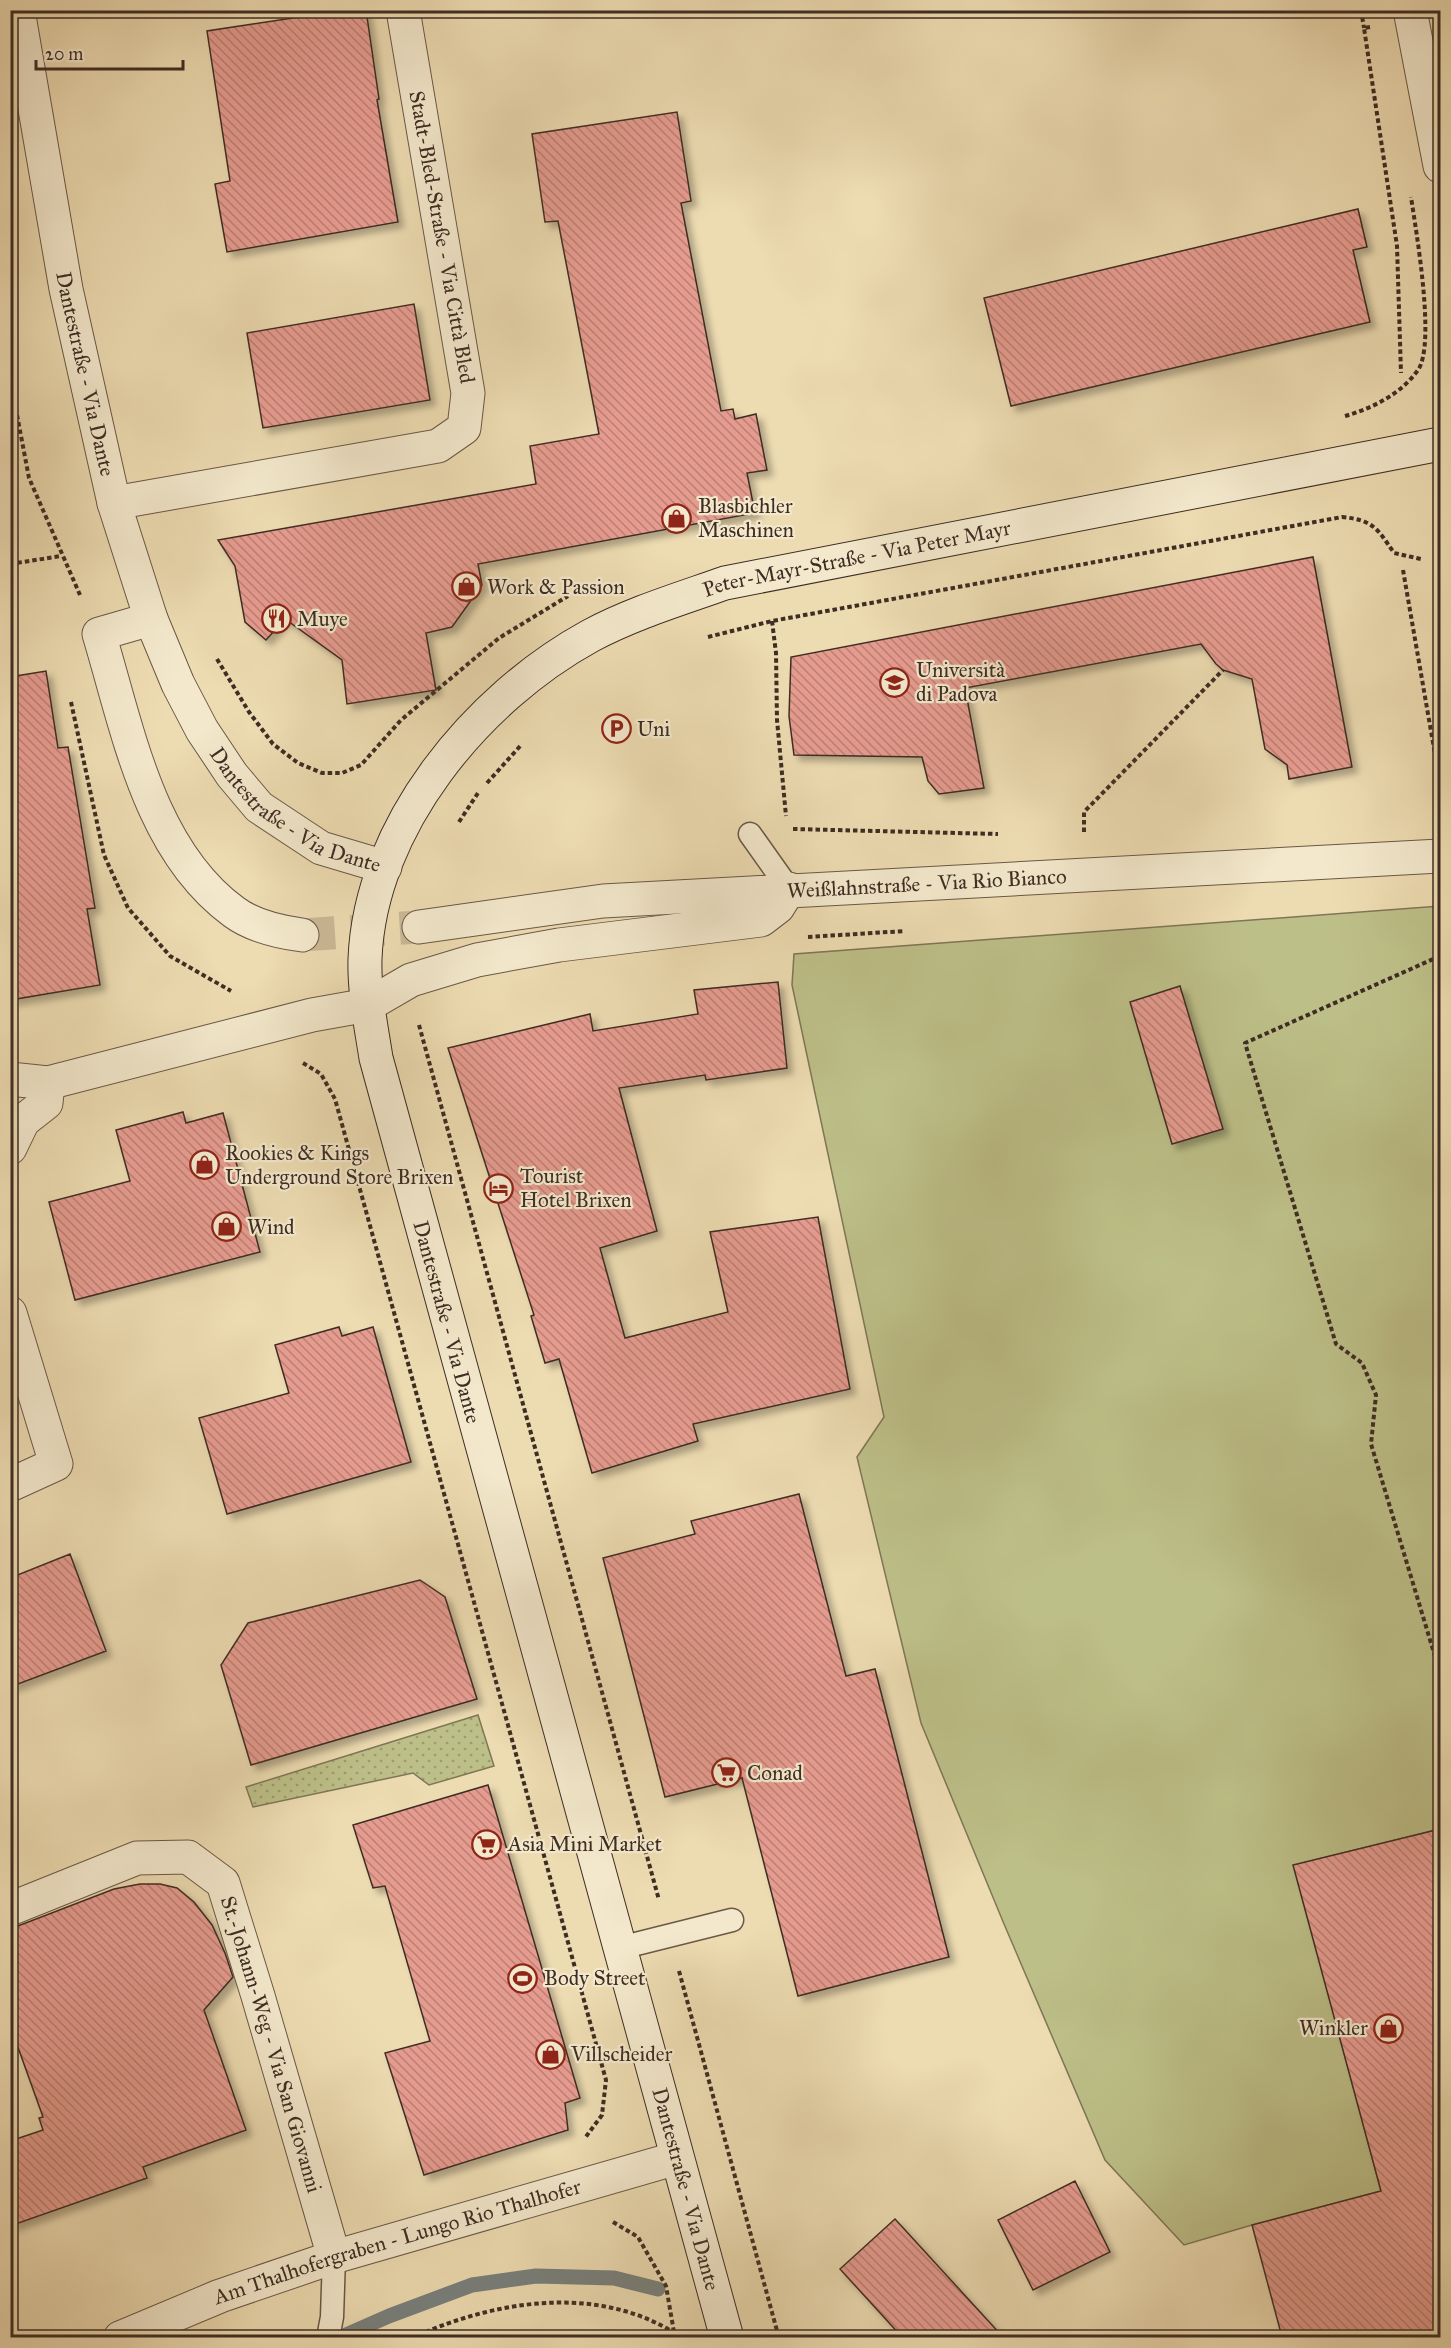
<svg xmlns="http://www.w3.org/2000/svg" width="1451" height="2348" viewBox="0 0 1451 2348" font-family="'IM FELL Great Primer',serif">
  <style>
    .grass { fill: url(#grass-dots); stroke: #7e7656; stroke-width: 1.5 }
    .garden { fill: #bdbf88; stroke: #7e7656; stroke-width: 1.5 }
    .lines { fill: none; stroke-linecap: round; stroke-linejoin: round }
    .stream { stroke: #78807d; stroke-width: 15 }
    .building { fill: url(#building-back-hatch); stroke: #3e2d24; stroke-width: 1.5; filter: url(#shadow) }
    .street-tunnel { stroke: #cab895; stroke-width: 33; stroke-dasharray: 33 16; stroke-linecap: butt }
    .lane-casing { stroke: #6a5847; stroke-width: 25 }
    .street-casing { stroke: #6a5847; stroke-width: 35 }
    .secondary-casing { stroke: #3e2d24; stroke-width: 35 }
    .path { stroke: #3e2d24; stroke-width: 4; stroke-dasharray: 4.5 3; stroke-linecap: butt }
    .lane { stroke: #f3e8cc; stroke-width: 22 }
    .street { stroke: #f3e8cc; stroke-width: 33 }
    .secondary { stroke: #f3e8cc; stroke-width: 33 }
    .labels { text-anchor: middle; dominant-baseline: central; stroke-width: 4.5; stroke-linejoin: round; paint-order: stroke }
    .street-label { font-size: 21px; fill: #3e2d24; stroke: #f3e8cc }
    .poi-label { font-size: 21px; fill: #3e2d24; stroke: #f3e8cc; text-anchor: start }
  </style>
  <defs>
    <pattern id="grass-dots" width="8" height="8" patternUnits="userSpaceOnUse" patternTransform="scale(1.5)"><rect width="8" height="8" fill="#bdbf88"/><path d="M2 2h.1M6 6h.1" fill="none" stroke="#9b9c6f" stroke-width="1.8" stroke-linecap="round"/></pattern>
    <pattern id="building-back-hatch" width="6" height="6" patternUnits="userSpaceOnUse" patternTransform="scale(1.5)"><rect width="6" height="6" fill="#e69b8f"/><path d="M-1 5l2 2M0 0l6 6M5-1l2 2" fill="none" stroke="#bc7f75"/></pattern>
    <filter id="shadow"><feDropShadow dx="5.5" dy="5.5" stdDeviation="3" flood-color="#0004"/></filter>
  </defs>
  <rect width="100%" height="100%" fill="#eddbb1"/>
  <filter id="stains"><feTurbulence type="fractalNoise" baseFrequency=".00333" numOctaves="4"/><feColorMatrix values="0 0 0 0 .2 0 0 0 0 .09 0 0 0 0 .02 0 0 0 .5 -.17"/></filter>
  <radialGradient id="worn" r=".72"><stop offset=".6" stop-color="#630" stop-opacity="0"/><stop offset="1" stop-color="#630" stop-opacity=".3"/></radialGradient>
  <!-- grass -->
  <path class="grass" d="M478,1715L494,1766L429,1785L413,1773L253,1807L246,1787Z"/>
  <!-- garden -->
  <path class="garden" d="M1440,906V1829L1294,1865L1381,2191L1252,2225L1184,2245L1105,2160L1004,1924L921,1723L857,1457L884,1417L792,985L794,954Z"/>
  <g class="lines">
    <!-- stream -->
    <path class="stream" d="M339,2338L389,2316L472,2285L536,2276L614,2278L658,2289"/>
  </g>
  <!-- building -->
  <path class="building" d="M346,10H366L379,99L377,100L398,222L227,252L215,184L230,181L207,31Z
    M677,112L691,201L681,203L721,411L733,409L735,419L756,414L767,470L747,473L755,513L478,564L482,585L452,627L426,633L436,690L347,704L342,660L285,619L266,640L245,622L235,566L218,540L536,484L530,446L599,434L558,221L545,222L532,134Z
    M1358,209L1367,247L1353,250L1370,322L1011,406L984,298Z
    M414,304L430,400L263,428L247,333Z
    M1313,557L1352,767L1289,779L1287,765L1265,749L1252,679L1223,670L1216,664L1201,644L965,688L984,788L939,794L928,781L922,757L794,755L789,716L791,657Z
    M46,671L58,748L68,747L95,908L87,909L100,985L10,1000V677Z
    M778,982L787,1068L706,1080L705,1075L619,1088L657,1231L600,1248L625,1338L728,1312L710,1232L818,1217L850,1389L693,1424L698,1441L592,1473L559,1359L545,1363L531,1316L534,1315L448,1048L590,1014L593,1031L698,1014L694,990Z
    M1180,986L1223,1129L1172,1144L1130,1002Z
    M183,1112L186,1123L223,1113L260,1252L75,1300L49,1202L130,1181L116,1130Z
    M339,1327L342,1336L373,1327L411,1462L227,1514L199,1418L289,1393L275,1345Z
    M799,1494L846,1676L875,1669L949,1957L798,1996L742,1778L665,1797L603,1558L695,1534L691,1521Z
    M70,1554L106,1651L10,1687V1578Z
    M420,1580L445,1597L477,1699L251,1765L221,1665L248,1623Z
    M488,1785L580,2098L565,2103L568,2130L424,2175L385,2053L430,2041L385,1886L373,1888L353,1825Z
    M1440,1829V2337H1282L1252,2225L1381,2191L1293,1865Z
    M140,1884H160L177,1888L194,1902L212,1925L225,1953L233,1977L204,2010L246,2130L143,2167L147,2178L10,2226V2141L43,2130L39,2118L43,2117L10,2025V1929L114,1889Z
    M1075,2181L1110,2252L1033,2290L998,2220Z
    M895,2219L1003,2337H902L840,2269Z"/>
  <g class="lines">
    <!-- street-tunnel -->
    <path class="street-tunnel" d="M302,935L419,927"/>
    <defs>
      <path id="lane" d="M750,834L789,889
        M620,1948L732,1920
        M328,2338L332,2317L334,2257"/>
      <g id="street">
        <path id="s1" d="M18,10L66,289L114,503L151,619L178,684L202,730L232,775L259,807L321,848L385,867"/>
        <path d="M1410,10L1440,166"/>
        <path d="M114,503L438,446L464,428L468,393L403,10"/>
        <path d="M151,619L99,634C128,730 149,850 234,912C253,926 279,932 302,935"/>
        <path id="s2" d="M419,927L603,901L1440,856"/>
        <path d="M10,1079L48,1083L312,1015L368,1005L411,980L477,960L559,945L761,920L778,907L789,889"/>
        <path d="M10,1148L23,1121L46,1103L48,1083"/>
        <path d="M10,1313L56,1464L10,1485"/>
        <path id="s3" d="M10,1909L137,1858L188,1857L223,1883L258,1996L334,2257"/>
        <path id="s4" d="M120,2338L220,2296L334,2257L677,2158"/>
      </g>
      <g id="secondary">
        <path id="s5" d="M727,2338L376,1058C371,1026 364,992 365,959C370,826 477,698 590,636C633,613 680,599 725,583L1440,444"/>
      </g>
    </defs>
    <!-- lane casing -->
    <use href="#lane" class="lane-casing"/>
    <!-- street casing -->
    <use href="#street" class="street-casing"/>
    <!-- secondary casing -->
    <use href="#secondary" class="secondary-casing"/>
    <!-- path -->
    <path class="path" d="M1361,10L1364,28
      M1370,27L1364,28L1397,246L1401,373
      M10,378L29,478L80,595
      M1345,416C1373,408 1401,394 1418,370C1436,344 1416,231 1411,197
      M10,564L61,556
      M1403,570L1440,783
      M772,621L776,653L777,720L786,816
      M708,637L772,621L1342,517C1373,520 1377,528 1394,553L1421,559
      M217,659L249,712L273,744L298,763L322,773H342L361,765L401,720L499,638L568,596
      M71,702L104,855L128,908L170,956L231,991
      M487,783L522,744
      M459,822L478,793
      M793,829L998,834
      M1084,832V812L1223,670
      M808,937L905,931
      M1440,956L1245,1043L1336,1344L1362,1363L1376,1395L1371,1444L1440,1673
      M419,1025L659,1900
      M303,1063L321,1074L335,1099L606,2080L602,2115L585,2138
      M679,1971L779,2338
      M613,2222L638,2237L666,2286L675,2338
      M412,2338C493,2301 594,2284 673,2332"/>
    <!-- lane -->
    <use href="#lane" class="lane"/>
    <!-- street -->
    <use href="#street" class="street"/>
    <!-- secondary -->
    <use href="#secondary" class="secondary"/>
  </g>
  <!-- icons -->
  <defs>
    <symbol id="shop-ring" viewBox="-11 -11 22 22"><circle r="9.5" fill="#f3e8cc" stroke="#8f2418" stroke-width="1.5"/><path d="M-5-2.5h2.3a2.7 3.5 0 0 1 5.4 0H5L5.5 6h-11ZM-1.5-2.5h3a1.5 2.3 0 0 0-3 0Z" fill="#8f2418"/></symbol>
    <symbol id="restaurant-ring" viewBox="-11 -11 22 22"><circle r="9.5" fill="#f3e8cc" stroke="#8f2418" stroke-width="1.5"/><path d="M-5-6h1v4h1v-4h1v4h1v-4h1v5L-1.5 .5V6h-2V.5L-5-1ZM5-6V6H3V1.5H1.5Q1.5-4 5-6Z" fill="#8f2418"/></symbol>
    <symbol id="university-ring" viewBox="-11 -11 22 22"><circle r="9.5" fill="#f3e8cc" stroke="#8f2418" stroke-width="1.5"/><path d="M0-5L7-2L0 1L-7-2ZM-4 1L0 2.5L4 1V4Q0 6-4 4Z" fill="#8f2418"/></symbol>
    <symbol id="parking-ring" viewBox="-11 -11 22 22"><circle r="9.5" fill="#f3e8cc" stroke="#8f2418" stroke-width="1.5"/><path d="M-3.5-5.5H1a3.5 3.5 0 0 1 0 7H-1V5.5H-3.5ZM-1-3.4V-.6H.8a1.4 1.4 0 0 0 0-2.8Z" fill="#8f2418"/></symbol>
    <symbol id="hotel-ring" viewBox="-11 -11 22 22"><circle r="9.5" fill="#f3e8cc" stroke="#8f2418" stroke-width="1.5"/><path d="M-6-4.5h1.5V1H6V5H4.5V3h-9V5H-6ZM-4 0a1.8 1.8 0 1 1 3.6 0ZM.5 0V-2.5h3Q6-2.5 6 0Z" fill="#8f2418"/></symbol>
    <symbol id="supermarket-ring" viewBox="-11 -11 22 22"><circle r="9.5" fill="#f3e8cc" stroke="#8f2418" stroke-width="1.5"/><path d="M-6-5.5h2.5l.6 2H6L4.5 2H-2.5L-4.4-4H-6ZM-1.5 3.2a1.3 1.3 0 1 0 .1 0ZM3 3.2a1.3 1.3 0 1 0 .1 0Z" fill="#8f2418"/></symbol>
    <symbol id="stadium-ring" viewBox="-11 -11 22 22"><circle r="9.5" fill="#f3e8cc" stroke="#8f2418" stroke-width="1.5"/><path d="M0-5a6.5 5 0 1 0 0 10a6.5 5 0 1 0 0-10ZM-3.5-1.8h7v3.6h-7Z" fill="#8f2418"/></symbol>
  </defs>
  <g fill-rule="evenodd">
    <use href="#shop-ring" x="660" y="502" width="33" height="33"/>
    <use href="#shop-ring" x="450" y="570" width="33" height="33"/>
    <use href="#restaurant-ring" x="260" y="602" width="33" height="33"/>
    <use href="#university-ring" x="878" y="666" width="33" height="33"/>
    <use href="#parking-ring" x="600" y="712" width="33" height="33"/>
    <use href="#shop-ring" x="188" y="1148" width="33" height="33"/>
    <use href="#hotel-ring" x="482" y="1172" width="33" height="33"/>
    <use href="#shop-ring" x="210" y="1210" width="33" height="33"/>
    <use href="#supermarket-ring" x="710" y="1756" width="33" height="33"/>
    <use href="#supermarket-ring" x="470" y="1828" width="33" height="33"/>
    <use href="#stadium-ring" x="506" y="1962" width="33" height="33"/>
    <use href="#shop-ring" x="1372" y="2012" width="33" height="33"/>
    <use href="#shop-ring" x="534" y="2038" width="33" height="33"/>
  </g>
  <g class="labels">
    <!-- street labels -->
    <g class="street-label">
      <text transform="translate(442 237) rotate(80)">Stadt-Bled-Straße - Via Città Bled</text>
      <text stroke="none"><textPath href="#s1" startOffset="370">Dantestraße - Via Dante</textPath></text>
      <text stroke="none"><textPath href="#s5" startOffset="2116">Peter-Mayr-Straße - Via Peter Mayr</textPath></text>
      <text stroke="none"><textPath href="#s1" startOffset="874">Dantestraße - Via Dante</textPath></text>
      <text stroke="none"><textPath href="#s2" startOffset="510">Weißlahnstraße - Via Rio Bianco</textPath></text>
      <text transform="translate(447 1322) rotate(75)">Dantestraße - Via Dante</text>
      <text stroke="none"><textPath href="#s3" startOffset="400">St.-Johann-Weg - Via San Giovanni</textPath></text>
      <text transform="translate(686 2189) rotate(75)">Dantestraße - Via Dante</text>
      <text stroke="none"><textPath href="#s4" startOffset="294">Am Thalhofergraben - Lungo Rio Thalhofer</textPath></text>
    </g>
    <!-- poi labels -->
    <g class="poi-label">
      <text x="698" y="506">Blasbichler<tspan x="698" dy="24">Maschinen</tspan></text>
      <text x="487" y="587">Work &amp; Passion</text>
      <text x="297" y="619">Muye</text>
      <text x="916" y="670">Università<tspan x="916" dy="24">di Padova</tspan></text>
      <text x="637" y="729">Uni</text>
      <text x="225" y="1153">Rookies &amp; Kings<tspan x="225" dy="24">Underground Store Brixen</tspan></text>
      <text x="520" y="1176">Tourist<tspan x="520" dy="24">Hotel Brixen</tspan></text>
      <text x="247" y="1227">Wind</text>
      <text x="747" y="1773">Conad</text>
      <text x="508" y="1844">Asia Mini Market</text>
      <text x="544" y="1978">Body Street</text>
      <text x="1368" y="2028" text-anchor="end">Winkler</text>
      <text x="571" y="2054">Villscheider</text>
    </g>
  </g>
  <!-- margin -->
  <rect width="1451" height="2348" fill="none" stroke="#eddbb1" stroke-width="36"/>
  <rect x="12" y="12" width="1427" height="2324" fill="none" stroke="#3e2d24" stroke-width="3"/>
  <rect x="18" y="18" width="1415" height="2312" fill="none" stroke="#3e2d24" stroke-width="1.5"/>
  <!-- scale -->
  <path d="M36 60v9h147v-9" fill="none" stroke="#3e2d24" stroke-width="3"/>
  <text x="45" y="60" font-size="18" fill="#3e2d24" stroke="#f3e8cc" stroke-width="4.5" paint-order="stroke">20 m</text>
  <rect width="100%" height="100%" filter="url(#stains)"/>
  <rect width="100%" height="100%" fill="url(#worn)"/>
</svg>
